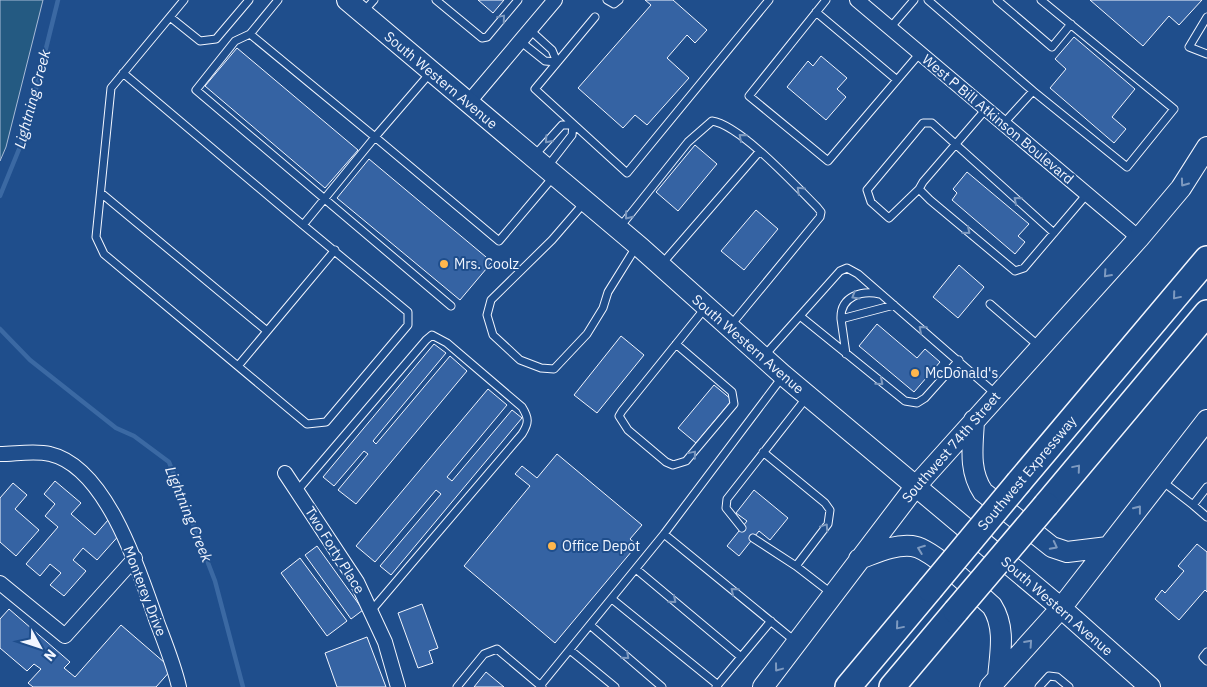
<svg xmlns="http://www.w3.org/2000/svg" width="1207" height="687" viewBox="0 0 1207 687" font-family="'IBM Plex Sans',sans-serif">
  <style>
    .green { fill: #245a82; stroke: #a8bbd7 }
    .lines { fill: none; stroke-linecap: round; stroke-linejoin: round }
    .stream { stroke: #3b69a3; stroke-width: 4.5 }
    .building { fill: #3563a3; stroke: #f2f6ff }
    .service-casing { stroke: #f2f6ff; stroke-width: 9 }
    .minor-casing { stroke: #f2f6ff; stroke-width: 16 }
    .secondary-casing { stroke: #f2f6ff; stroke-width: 22 }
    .motorway-casing { stroke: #f2f6ff; stroke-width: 28 }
    .service { stroke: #1f4e8c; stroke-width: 7 }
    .minor { stroke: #1f4e8c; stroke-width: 14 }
    .secondary { stroke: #1f4e8c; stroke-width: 20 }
    .motorway { stroke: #1f4e8c; stroke-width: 25 }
    .motorway-bridge-casing { stroke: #f2f6ff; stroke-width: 28; stroke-linecap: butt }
    .motorway-bridge { stroke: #1f4e8c; stroke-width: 25 }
    .oneway { stroke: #7e9ac0 }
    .poi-dot { fill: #ffb74d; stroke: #1f4e8c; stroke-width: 2 }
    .labels { text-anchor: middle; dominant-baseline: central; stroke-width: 4; stroke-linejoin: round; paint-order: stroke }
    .street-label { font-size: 14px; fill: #f2f6ff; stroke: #1f4e8c }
    .poi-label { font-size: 14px; fill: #f2f6ff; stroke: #1f4e8c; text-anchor: start }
    .water-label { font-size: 15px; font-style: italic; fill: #f2f6ff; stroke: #1f4e8c }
  </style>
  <rect width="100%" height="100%" fill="#1f4e8c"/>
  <!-- green -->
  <path class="green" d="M0,0H43L6,147L0,161Z"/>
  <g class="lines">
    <!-- stream -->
    <path class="stream" d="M0,196L24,137L58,0
      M0,329L30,360L116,428L134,436L169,462L215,581L243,687"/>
  </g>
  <!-- building -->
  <path class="building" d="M478,0H504L493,13Z
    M645,0H673L707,30L695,43L687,35L667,58L689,78L647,125L635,115L623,128L578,88L651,5Z
    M1090,0H1202L1179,25L1169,16L1143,46Z
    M1074,37L1135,89L1112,117L1126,129L1114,143L1050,88L1066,69L1055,59Z
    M237,48L358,150L325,188L205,86Z
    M821,56L847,78L837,89L846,97L826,120L787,87L808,61L813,66Z
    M695,145L717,164L678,211L656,192Z
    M369,159L492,262L460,300L337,198Z
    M967,172L1029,224L1018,236L1025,242L1015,254L952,200L957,193L953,189Z
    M756,210L778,229L744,270L721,251Z
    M959,265L984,287L958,318L933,297Z
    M877,324L917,358L925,349L940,362L914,392L859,346Z
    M621,336L644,355L597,413L574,395Z
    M434,344L446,353L373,441L376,444L450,356L467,371L356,504L338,490L368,454L364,451L334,486L323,477Z
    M714,385L732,400L696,443L678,428Z
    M488,389L507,405L447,477L452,481L512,410L522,418L391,575L380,566L441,494L436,490L375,562L356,546Z
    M557,454L642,525L630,539L637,545L555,643L464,566L530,486L515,474L522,466L537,478Z
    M55,481L81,503L71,514L95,535L108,520L122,532L97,560L83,548L73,560L86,571L64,596L50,585L61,573L50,564L40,576L26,564L58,527L45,516L55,504L44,494Z
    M13,483L27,495L15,509L39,530L16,556L0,542V498Z
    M754,490L788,518L770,540L759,531L739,556L727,546L747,521L736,513Z
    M1197,544L1207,552V592L1205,590L1179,620L1155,599L1162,590L1165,593L1184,571L1178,566Z
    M317,546L363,610L351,619L305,555Z
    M300,558L347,621L327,636L281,573Z
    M422,604L438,648L429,651L433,663L418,668L398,613Z
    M9,609L70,662L64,668L75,677L121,625L172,669L156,687H33L28,683L41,669L34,664L27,671L0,648V619Z
    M367,637L386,687H337L325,653Z
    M486,672L504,687H474Z"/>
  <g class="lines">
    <defs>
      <path id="service" d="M184,0L111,88L96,237L104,254L307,424L326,422L408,325V312L303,225L375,137L499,241L554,176
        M278,0L250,34L375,137L431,72
        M436,0L482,38L487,37L518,0
        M607,0L614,4L619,0
        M826,0L749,96L828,161L920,53
        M928,0L1033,91
        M997,0L1052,47L1071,24
        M364,11L374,0
        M816,12L897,80
        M170,17L200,41L216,39L249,0
        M595,17L535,89L627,173L769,0
        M1207,17L1189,47L1207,54
        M890,28L914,0
        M250,34L235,41L196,90L451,306
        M520,41L545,61L557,62L552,50L530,30
        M123,73L303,225
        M986,109L923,182L919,189L930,200L1015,271L1024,268L1087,194
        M1003,124L1033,91L1127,167L1174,109L1041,0
        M534,156L562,125H573L572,135L548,166
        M919,189L889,218L871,202L867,190L923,123H932L1054,233
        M101,193L267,331
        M584,203L552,240L491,300L487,315L493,335L520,360L541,368L554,369L587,334L603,308L608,292L636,247
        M620,227L688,142L712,121C740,125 795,185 817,207L821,212L820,217L731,325
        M661,265L759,152
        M990,304L1040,347
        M800,316L905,401L917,403L925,398L959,360
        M841,319C840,296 862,290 880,294
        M676,344L732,392L734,404L686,461L673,465L666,462L628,430L619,416L622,411L706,307
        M846,354L841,319L894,305
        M765,355L840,271L847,268L858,274L997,395
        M238,366L335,250
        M763,452L825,503L830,510L828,524L796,566
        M1162,481L1193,505L1207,487
        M297,491L426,340L432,335L447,343L522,407C529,418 529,423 522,434L371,611
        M1193,505L1207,517
        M742,528L726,508L727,499L807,397
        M664,534L796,642
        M753,538L796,566L831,593
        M636,569L741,657
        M612,599L718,685
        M590,625L662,687
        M570,650L615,687
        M1207,652L1203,657L1207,661
        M540,686L664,534L783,376
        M457,687L484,654L497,649L542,687
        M716,687L771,621
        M1039,687L1049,676L1057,677L1069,687"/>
      <path id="minor" d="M857,0L1139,238
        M468,103L555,0
        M0,454C15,454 35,450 50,454C107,467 140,573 157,622C165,643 174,665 179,687
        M285,473L357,582L385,642L398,687
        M0,583L65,636L135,558"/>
      <path id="secondary" d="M347,0L641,248L783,375L1061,608L1150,687
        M974,420C973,445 968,470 983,492L1052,547L1067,552L1108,547
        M859,559C876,553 894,544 912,546C932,548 975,591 992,606C1006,628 1000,653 998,678
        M763,687L915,487L1139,238L1181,188L1207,147
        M990,687L1061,608L1207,420"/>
      <path id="motorway" d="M1019,482L1207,259
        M1046,505L1207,313
        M848,687L930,589
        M892,687L956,611"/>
    </defs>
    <!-- service casing -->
    <use href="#service" class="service-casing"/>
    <!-- minor casing -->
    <use href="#minor" class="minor-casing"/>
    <!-- secondary casing -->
    <use href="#secondary" class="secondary-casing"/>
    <!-- motorway casing -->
    <use href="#motorway" class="motorway-casing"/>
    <!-- service -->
    <use href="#service" class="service"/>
    <!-- minor -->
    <use href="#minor" class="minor"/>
    <!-- secondary -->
    <use href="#secondary" class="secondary"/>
    <!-- motorway -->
    <use href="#motorway" class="motorway"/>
    <defs>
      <path id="motorway-bridge" d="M930,589L1019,482
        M956,611L1046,505"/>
    </defs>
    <!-- motorway-bridge casing -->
    <use href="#motorway-bridge" class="motorway-bridge-casing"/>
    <!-- motorway-bridge -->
    <use href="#motorway-bridge" class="motorway-bridge"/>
  </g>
  <!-- one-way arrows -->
  <defs><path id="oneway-chevron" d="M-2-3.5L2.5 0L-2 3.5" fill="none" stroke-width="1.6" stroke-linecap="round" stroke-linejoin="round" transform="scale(1.25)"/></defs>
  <g class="oneway">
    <use href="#oneway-chevron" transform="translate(502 18) rotate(-50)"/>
    <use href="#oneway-chevron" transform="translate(742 137) rotate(-139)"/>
    <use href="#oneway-chevron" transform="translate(548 140) rotate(132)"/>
    <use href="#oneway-chevron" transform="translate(1184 183) rotate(126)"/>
    <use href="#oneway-chevron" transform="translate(800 190) rotate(-136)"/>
    <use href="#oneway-chevron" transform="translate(1017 200) rotate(-139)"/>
    <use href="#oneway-chevron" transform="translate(628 216) rotate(129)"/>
    <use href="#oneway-chevron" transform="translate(967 231) rotate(40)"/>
    <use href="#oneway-chevron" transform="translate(1107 274) rotate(132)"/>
    <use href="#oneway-chevron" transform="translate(855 296) rotate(149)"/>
    <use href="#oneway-chevron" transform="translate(1176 296) rotate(130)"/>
    <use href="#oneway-chevron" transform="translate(922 329) rotate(-139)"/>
    <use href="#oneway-chevron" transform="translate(880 382) rotate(40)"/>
    <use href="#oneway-chevron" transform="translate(693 454) rotate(-50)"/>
    <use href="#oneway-chevron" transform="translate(1077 468) rotate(-50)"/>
    <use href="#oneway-chevron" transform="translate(1138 509) rotate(-52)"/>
    <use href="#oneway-chevron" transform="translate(825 527) rotate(-56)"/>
    <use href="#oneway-chevron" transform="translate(1054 546) rotate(27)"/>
    <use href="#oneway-chevron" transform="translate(921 549) rotate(-159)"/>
    <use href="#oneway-chevron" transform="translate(734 591) rotate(-141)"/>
    <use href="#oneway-chevron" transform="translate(673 600) rotate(40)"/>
    <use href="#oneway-chevron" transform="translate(899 626) rotate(130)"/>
    <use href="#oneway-chevron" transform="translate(1029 643) rotate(-48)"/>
    <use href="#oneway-chevron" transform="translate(626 656) rotate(41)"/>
    <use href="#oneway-chevron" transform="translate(778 668) rotate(127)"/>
  </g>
  <!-- markers -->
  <g class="poi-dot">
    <circle cx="444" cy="264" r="5"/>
    <circle cx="915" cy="373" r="5"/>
    <circle cx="552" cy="546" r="5"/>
  </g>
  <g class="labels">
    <!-- street labels -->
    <g class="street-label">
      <text transform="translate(441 80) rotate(40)">South Western Avenue</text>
      <text transform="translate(998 119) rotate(40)">West P Bill Atkinson Boulevard</text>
      <text transform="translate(748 344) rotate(41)">South Western Avenue</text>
      <text transform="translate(951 447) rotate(-49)">Southwest 74th Street</text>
      <text transform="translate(1027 473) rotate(-50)">Southwest Expressway</text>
      <text transform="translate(335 550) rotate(58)">Two Forty Place</text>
      <text transform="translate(145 591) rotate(69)">Monterey Drive</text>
      <text transform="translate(1057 606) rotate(41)">South Western Avenue</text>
    </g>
    <!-- poi labels -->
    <g class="poi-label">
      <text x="454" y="264">Mrs. Coolz</text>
      <text x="925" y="373">McDonald's</text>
      <text x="562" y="546">Office Depot</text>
    </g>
    <!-- water labels -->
    <g class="water-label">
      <text transform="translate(32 99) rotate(-75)">Lightning Creek</text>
      <text transform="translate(189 514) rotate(68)">Lightning Creek</text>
    </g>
  </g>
  <!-- north arrow -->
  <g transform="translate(40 647) rotate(130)" stroke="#1f4e8c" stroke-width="4" paint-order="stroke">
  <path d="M0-4L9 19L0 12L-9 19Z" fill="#f2f6ff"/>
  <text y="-8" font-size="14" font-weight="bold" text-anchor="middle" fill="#f2f6ff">N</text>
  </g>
</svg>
